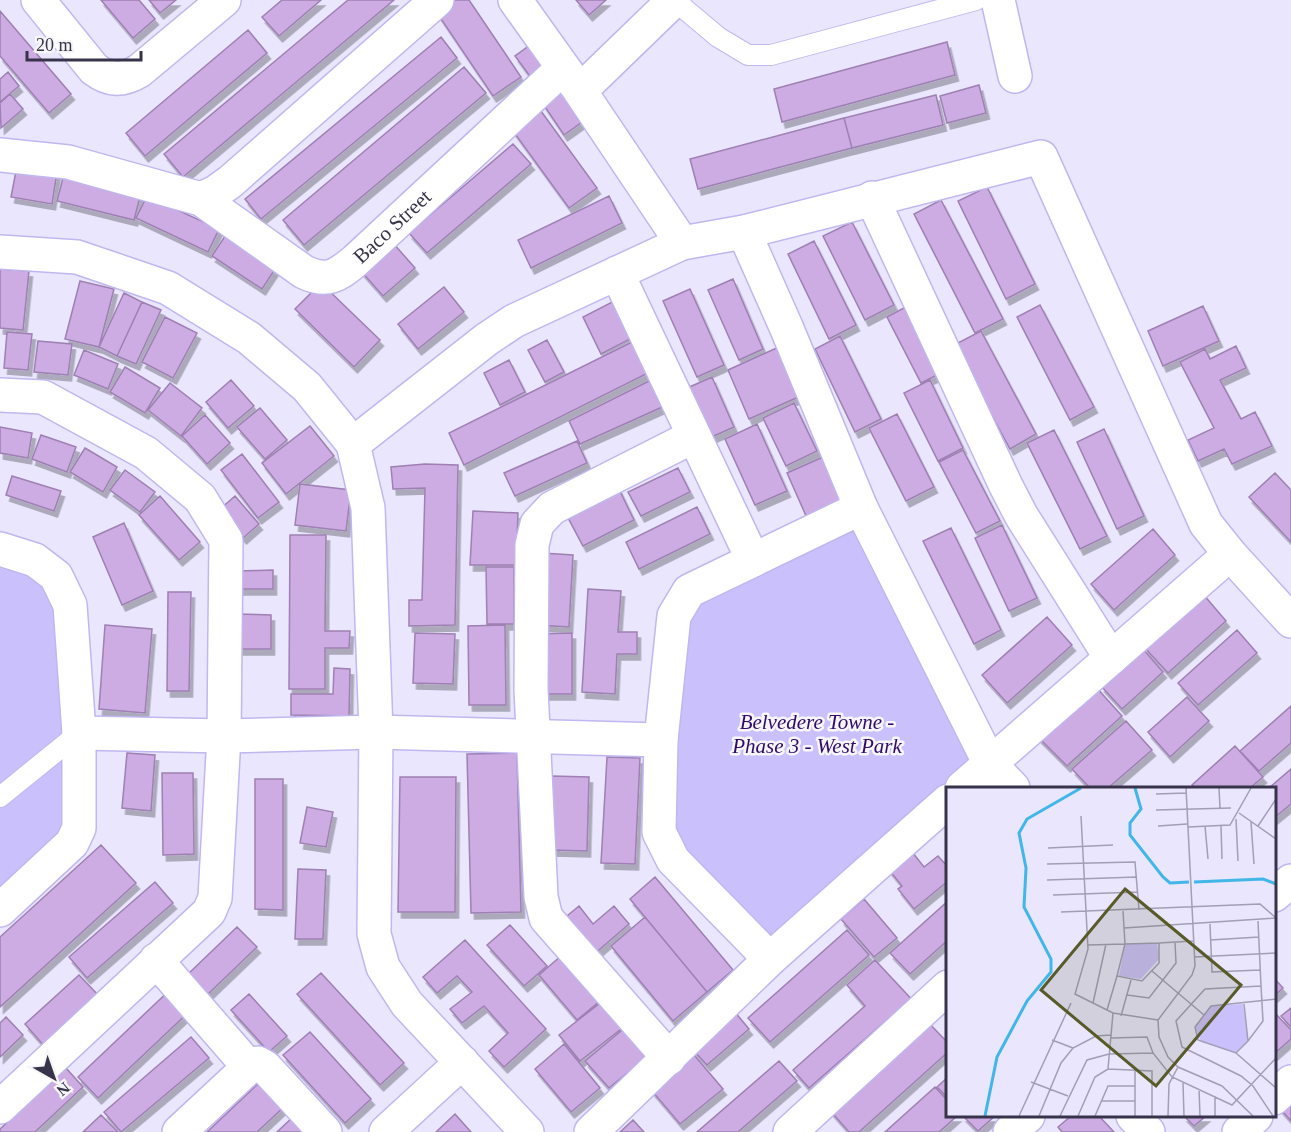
<svg xmlns="http://www.w3.org/2000/svg" width="1291" height="1132" viewBox="0 0 1291 1132" font-family="Georgia,serif">
  <style>
    .green { fill: #cac1fc }
    .building { fill: #ccace2; stroke: #9e80b3; stroke-width: 1.5; filter: url(#shadow) }
    .lines { fill: none; stroke-linecap: round; stroke-linejoin: round }
    .lane-casing { stroke: #c0b7f1; stroke-width: 22 }
    .street-casing { stroke: #c0b7f1; stroke-width: 36 }
    .lane { stroke: #fff; stroke-width: 20 }
    .street { stroke: #fff; stroke-width: 33 }
    .labels { text-anchor: middle; dominant-baseline: central; stroke-width: 5; stroke-linejoin: round; paint-order: stroke }
    .street-label { font-size: 21px; fill: #36334a; stroke: #f6f6f6 }
    .park-label { font-size: 21px; font-style: italic; fill: #310a6e; stroke: #f6f6f6 }
    .inset-river { fill: none; stroke: #41b6e9; stroke-width: 3 }
    .inset-road { fill: none; stroke: #a19eb6; stroke-width: 1.5 }
    .view { fill: #585a27; fill-opacity: 0.15; stroke: #585a27; stroke-width: 3 }
    .inset-edge { fill: none; stroke: #36334a; stroke-width: 3 }
  </style>
  <defs>
    <filter id="shadow"><feDropShadow dx="3.5" dy="6" stdDeviation="0" flood-color="#0004"/></filter>
  </defs>
  <rect width="100%" height="100%" fill="#e9e6fe"/>
  <!-- green -->
  <path class="green" d="M856,521L990,764L781,950L681,849L674,823L685,625L698,599Z
    M0,549L56,576L79,828L0,910Z"/>
  <!-- building -->
  <path class="building" d="M101,0H139L155,19L133,38Z
    M149,0H176L160,13Z
    M282,0H321L279,36L262,17Z
    M348,0H394L183,177L164,154Z
    M450,0H469L521,77L493,96L435,10Z
    M576,0H606L589,15Z
    M0,11L71,94L49,113L0,56Z
    M248,30L267,53L145,156L126,133Z
    M441,37L457,58L261,219L245,199Z
    M947,42L955,75L782,122L774,89Z
    M530,45L547,69L532,79L515,56Z
    M464,67L486,93L304,245L283,220Z
    M8,72L19,86L0,102V79Z
    M555,83L582,122L564,135L537,95Z
    M979,85L986,113L947,123L940,96Z
    M10,94L23,109L1,128L0,103Z
    M936,95L943,125L852,148L844,118Z
    M538,107L597,188L569,208L510,127Z
    M844,118L852,148L698,189L690,159Z
    M513,144L531,164L427,253L409,233Z
    M17,166L57,172L52,204L11,197Z
    M64,174L141,193L134,220L57,201Z
    M987,187L1035,284L1006,299L958,201Z
    M147,196L219,229L208,252L136,218Z
    M609,196L622,223L531,268L518,240Z
    M941,200L1003,319L975,333L914,214Z
    M852,222L894,305L865,320L823,236Z
    M229,230L279,263L262,289L212,256Z
    M814,241L856,325L829,339L788,254Z
    M393,243L415,268L383,296L361,271Z
    M0,269L29,271L23,330L0,328Z
    M733,279L763,349L739,360L708,290Z
    M80,281L114,289L99,347L65,339Z
    M321,283L380,340L354,367L295,309Z
    M444,287L464,312L418,349L398,324Z
    M690,289L724,365L697,377L663,301Z
    M124,293L142,302L117,356L99,347Z
    M620,298L638,335L601,354L583,317Z
    M142,302L161,310L136,364L117,356Z
    M913,303L947,370L921,383L887,317Z
    M1040,305L1094,407L1070,420L1017,317Z
    M1203,306L1219,341L1163,366L1148,331Z
    M165,317L197,333L173,378L142,362Z
    M981,331L1036,434L1010,449L954,345Z
    M7,332L32,334L28,370L4,368Z
    M840,336L881,419L855,432L815,349Z
    M547,340L564,372L545,382L528,350Z
    M636,340L652,371L464,465L449,433Z
    M38,341L72,344L68,375L34,372Z
    M781,346L803,395L749,419L728,370Z
    M1236,346L1246,368L1220,380L1241,419L1255,412L1272,446L1232,464L1224,449L1198,461L1188,440L1214,428L1180,362L1205,349L1210,359Z
    M84,350L118,364L108,389L74,375Z
    M509,360L525,392L500,405L484,373Z
    M125,367L160,388L145,413L110,392Z
    M657,377L669,404L580,444L569,421Z
    M712,377L734,427L707,439L685,389Z
    M231,380L254,406L228,428L206,402Z
    M930,380L963,448L938,461L904,393Z
    M170,383L202,408L181,436L148,410Z
    M794,403L817,451L786,466L763,418Z
    M260,408L287,440L265,459L237,427Z
    M897,414L934,487L906,501L869,428Z
    M205,415L230,443L207,464L182,436Z
    M757,424L787,491L755,505L725,439Z
    M310,426L334,456L286,494L262,463Z
    M0,427L32,433L28,458L0,453Z
    M1104,429L1144,516L1117,529L1077,442Z
    M1054,430L1107,536L1080,549L1027,443Z
    M41,435L76,447L67,472L32,459Z
    M577,441L587,463L515,496L504,473Z
    M85,448L117,467L103,492L70,472Z
    M963,450L1000,521L976,533L939,462Z
    M832,453L852,498L807,518L787,473Z
    M242,454L279,502L258,518L221,470Z
    M425,464L458,465L455,625L409,626V600H422L425,488L393,489L391,467Z
    M678,468L690,492L641,516L628,492Z
    M125,470L155,492L140,512L110,490Z
    M1275,473L1291,490V542L1249,497Z
    M12,476L61,491L54,511L6,495Z
    M300,484L351,490L346,531L295,525Z
    M617,485L634,520L583,546L565,512Z
    M160,496L200,542L179,560L139,515Z
    M235,496L259,524L243,538L219,510Z
    M697,507L710,534L639,569L626,542Z
    M473,511L518,513L516,565H470Z
    M124,523L153,591L122,605L93,537Z
    M1002,525L1037,598L1009,611L975,538Z
    M951,528L1001,630L974,644L923,541Z
    M1153,529L1175,555L1114,610L1091,584Z
    M290,535H326L325,631H350L349,648H325V689H289Z
    M542,553L573,555L569,627L538,625Z
    M486,567H514V624H487Z
    M273,570V589H236V571Z
    M588,589L621,591L618,632H637V654H617L615,694L582,692Z
    M168,592H191L189,691H167Z
    M1203,594L1226,621L1168,673L1144,647Z
    M238,614L271,615V649H237Z
    M1047,617L1072,645L1007,703L982,675Z
    M105,625L152,629L145,713L99,709Z
    M505,625L506,705H469L468,626Z
    M1237,630L1257,653L1198,705L1178,683Z
    M415,633L455,634L453,684L413,683Z
    M572,633V694H537L536,634Z
    M1143,649L1163,672L1122,709L1101,686Z
    M334,668L350,669L349,716L291,715V694H333Z
    M1095,686L1122,716L1067,766L1037,736Z
    M1187,697L1209,721L1170,757L1148,732Z
    M1291,706V743L1259,771L1240,751Z
    M1126,721L1152,750L1108,788H1090L1072,769Z
    M1235,746L1263,777L1250,788H1196L1192,785Z
    M127,753L155,755L151,811L122,808Z
    M517,753L521,912L471,913L467,754Z
    M607,757L640,758L635,864L601,863Z
    M1291,769V804L1274,818V788H1269Z
    M162,773H193L194,854L163,855Z
    M552,776L589,777L587,851L550,850Z
    M400,777H456L455,912H398Z
    M255,779H283V910L255,909Z
    M307,807L333,812L326,847L300,843Z
    M101,845L136,883L0,1007V937Z
    M909,848L924,867L938,856L948,867V881L914,909L898,889L902,886L886,866Z
    M298,869L326,870L323,939H295Z
    M655,877L733,970L707,992L630,899Z
    M155,882L173,903L87,978L69,957Z
    M864,899L897,938L874,957L841,919Z
    M948,901V940L910,974L890,953Z
    M579,906L593,924L614,906L629,924L592,956L562,920Z
    M645,917L707,992L673,1021L611,946Z
    M510,925L547,966L524,986L487,945Z
    M237,927L257,947L205,997L186,976Z
    M847,930L869,955L770,1042L748,1018Z
    M465,940L546,1029L504,1067L489,1051L508,1033L484,1006L462,1023L450,1009L472,992L457,976L437,993L423,977Z
    M562,955L600,1001L577,1020L539,975Z
    M875,960L917,1005L895,1026L888,1019L809,1088L793,1070L865,1006L847,985Z
    M321,973L404,1063L380,1085L297,994Z
    M79,975L100,997L45,1047L25,1024Z
    M1274,978L1283,988L1274,996Z
    M174,986L194,1007L98,1098L78,1077Z
    M249,994L287,1036L269,1052L231,1010Z
    M604,1000L625,1026L580,1061L559,1035Z
    M1291,1008V1027L1281,1016Z
    M734,1011L749,1029L707,1065L691,1048Z
    M1274,1012L1291,1030V1039L1274,1054Z
    M6,1017L23,1035L0,1057V1023Z
    M925,1019L948,1043V1052L859,1132H849L827,1107Z
    M633,1021L656,1049L609,1088L585,1061Z
    M310,1032L371,1099L345,1123L283,1055Z
    M191,1037L209,1058L121,1132L104,1112Z
    M564,1044L600,1088L571,1112L535,1069Z
    M689,1049L723,1089L680,1124L647,1085Z
    M779,1061L797,1081L738,1132H697Z
    M66,1068L83,1087L35,1132H0V1129Z
    M948,1077V1098L937,1087Z
    M262,1080L286,1105L257,1132H207Z
    M935,1087L948,1101V1116H957L939,1132H885Z
    M1291,1089V1121L1275,1103Z
    M455,1114L471,1132H436Z
    M101,1115L118,1132H83Z
    M294,1116L309,1132H277Z
    M963,1116H995L978,1131Z
    M1071,1116H1099L1114,1132H1062L1058,1127Z
    M1184,1116H1206L1194,1126Z
    M633,1120L644,1132H620Z"/>
  <g class="lines">
    <defs>
      <path id="lane" d="M674,0L718,37L748,55H771L976,0
        M0,797L79,733"/>
      <g id="street">
        <path d="M38,0L94,69C110,81 122,81 139,71L224,0"/>
        <path d="M515,0L580,91L682,243"/>
        <path d="M998,0L1015,76"/>
        <path d="M580,91L674,0"/>
        <path id="s1" d="M0,155L68,162L201,199L304,272C327,283 337,276 355,261L563,68"/>
        <path d="M872,198L1006,486L1021,515L1111,658"/>
        <path d="M201,199L216,192L230,182L437,0"/>
        <path d="M744,232L787,329L861,508"/>
        <path d="M0,252L77,257L168,288L249,338L307,387L353,444L368,508L376,732L374,934L383,967L407,1004L527,1132"/>
        <path d="M617,273L753,560"/>
        <path d="M0,395L43,397L146,453L200,498L226,540L224,736L215,898L209,912L0,1107"/>
        <path d="M353,444L487,339L514,321L682,243L744,232L1041,157L1206,524L1230,554L1291,621"/>
        <path d="M0,549L35,560L56,576L70,605L79,733V828L72,843L0,910"/>
        <path d="M79,733L224,736L376,732L661,740"/>
        <path d="M962,788L1230,554"/>
        <path d="M948,801L770,959L673,860L659,832L661,740L674,616L689,591L861,508L990,764L1013,788"/>
        <path d="M1274,895L1291,881"/>
        <path d="M156,960L249,1067"/>
        <path d="M669,1058L546,918L541,897L531,689L532,545L537,524L552,508L694,436"/>
        <path d="M1274,1098L1291,1082"/>
        <path d="M1133,1116L1148,1132"/>
        <path d="M179,1132L249,1067L258,1063L265,1067L325,1132"/>
        <path d="M386,1132L462,1062"/>
        <path d="M591,1132L770,959"/>
        <path d="M790,1132L948,987"/>
        <path d="M1010,1132L1028,1116"/>
        <path d="M1239,1132L1256,1116"/>
      </g>
    </defs>
    <!-- lane casing -->
    <use href="#lane" class="lane-casing"/>
    <!-- street casing -->
    <use href="#street" class="street-casing"/>
    <!-- lane -->
    <use href="#lane" class="lane"/>
    <!-- street -->
    <use href="#street" class="street"/>
  </g>
  <g class="labels">
    <!-- street labels -->
    <g class="street-label">
      <text stroke="none"><textPath href="#s1" startOffset="440">Baco Street</textPath></text>
    </g>
    <!-- park labels -->
    <g class="park-label">
      <text x="817" y="722">Belvedere Towne -<tspan x="817" dy="24">Phase 3 - West Park</tspan></text>
    </g>
  </g>
  <!-- overview -->
  <g transform="translate(946 787)">
    <rect width="330" height="330" fill="#e9e6fe"/>
    <path d="M211,156L213,172L195,192L173,189L179,157ZM297,217L302,254L290,266L255,255L249,240L265,219Z" fill="#cac1fc"/>
    <path class="inset-river" d="M189,1L195,22L184,36V48L217,90L224,96L243,95M248,95L317,92L330,97M39,329L51,270L81,214L105,185V172L78,120L80,81L73,46L81,32L135,1"/>
    <path class="inset-road" d="M240,1L249,179L246,188L212,233L213,250L222,270L232,280L276,299L307,329M273,1L274,21M210,7L240,6M210,23L285,21M293,26L330,52M135,29L142,162L129,207L167,226L212,233M290,32L292,74M305,35L308,77M212,39L241,37M259,39L262,72M275,39L276,72M312,39L330,12M242,40L284,38L305,1M102,61L167,58M101,77L189,75L193,123M101,93L191,90M107,108L192,105M115,125L314,117L330,131M312,134L315,199M264,137L266,185L314,183M178,141L330,131M264,153L313,150M213,156L247,154M142,158L179,157L213,156V176L196,194L171,189L179,157L177,124M248,170L330,166M206,184L258,228M181,208L203,211L230,176L229,155M147,216L160,157M298,217L302,254L290,266L252,253L249,240L265,219L330,212M161,223L171,189M175,229L185,193M165,251L201,250L207,266L226,290L286,318L330,271M106,253L127,261M302,254L317,234L315,199L259,202L230,234L236,260L295,289L307,299L327,329M290,266L330,301M162,282L167,226M85,295L122,309M237,296L238,329M253,302L254,329M155,314H189M73,329L125,216M93,329L115,276L127,261L150,249L165,248M114,329L141,273L163,267L207,266M132,329L149,290L162,282L206,284V329M149,329L162,299H189M189,329V282M222,329L223,297L232,280M269,329V309"/>
    <path class="view" d="M179,102L295,198L210,299L95,203Z"/>
    <rect width="330" height="330" class="inset-edge"/>
  </g>
  <!-- north arrow -->
  <g transform="translate(54 1078) rotate(140)" stroke="#f6f6f6" stroke-width="4.5" paint-order="stroke">
  <path d="M0-4.5L10 22L0 15L-10 22Z" fill="#36334a"/>
  <text y="-9" font-size="16" font-weight="bold" text-anchor="middle" fill="#36334a">N</text>
  </g>
  <!-- scale -->
  <path d="M27 51v9h114v-9" fill="none" stroke="#36334a" stroke-width="3"/>
  <text x="36" y="51" font-size="18" fill="#36334a" stroke="#f6f6f6" stroke-width="4.5" paint-order="stroke">20 m</text>
</svg>
